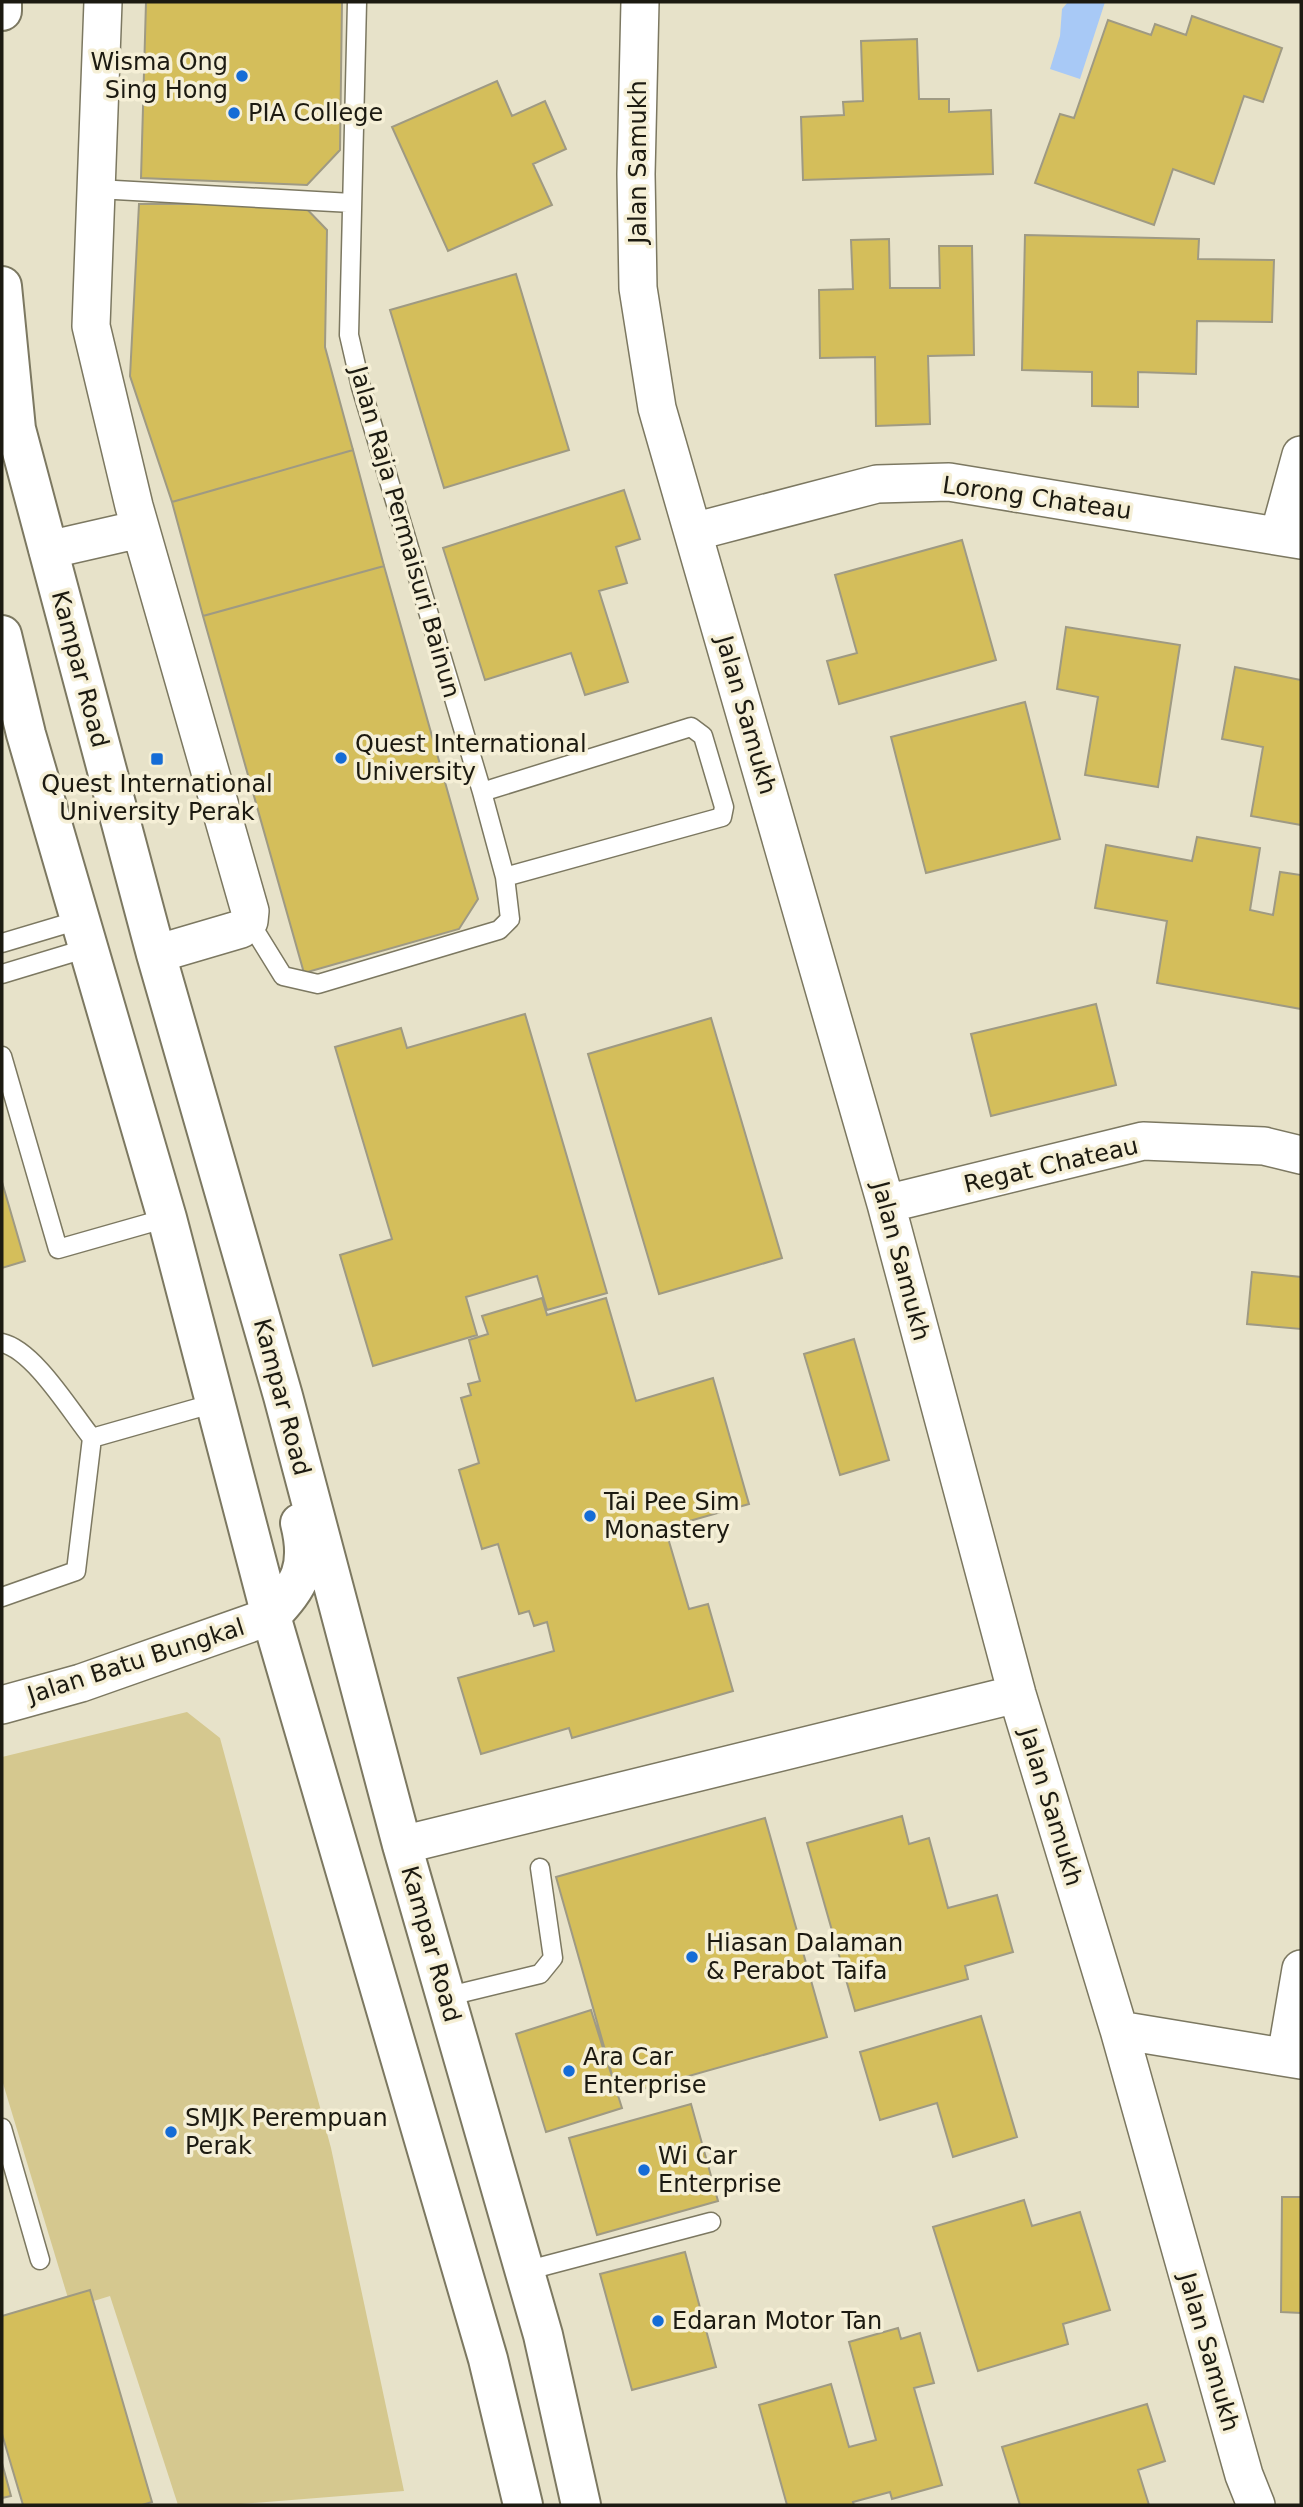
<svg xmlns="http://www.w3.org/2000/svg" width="1303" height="2507" viewBox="0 0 1303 2507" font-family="'DejaVu Sans',sans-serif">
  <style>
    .green { fill: #d5c88f }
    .water { fill: #a8c9f6 }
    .building { fill: #d4be5b; stroke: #9f9a83; stroke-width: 2 }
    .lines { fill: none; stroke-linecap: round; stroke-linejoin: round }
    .lane-casing { stroke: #7c7861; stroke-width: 21 }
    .street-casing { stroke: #7c7861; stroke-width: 40 }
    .primary-casing { stroke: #7c7861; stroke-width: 42 }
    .lane { stroke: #fff; stroke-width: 18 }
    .street { stroke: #fff; stroke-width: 37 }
    .primary { stroke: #fff; stroke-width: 38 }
    .poi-dot { fill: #156cd6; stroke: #f5efd6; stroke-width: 2.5 }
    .labels { text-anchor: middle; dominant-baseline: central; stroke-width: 7; stroke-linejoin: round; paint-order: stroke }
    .poi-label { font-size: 24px; fill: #1c1a11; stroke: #f5efd6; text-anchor: start }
    .street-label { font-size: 24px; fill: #1c1a11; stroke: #f5efd6 }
  </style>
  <rect width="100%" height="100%" fill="#e7e2c9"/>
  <!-- green -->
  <path class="green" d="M187,1712L220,1738L331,2148L404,2491L229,2505H178L110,2296L71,2308L2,2080V1757Z"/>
  <!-- water -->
  <path class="water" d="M1068,2H1105L1080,79L1050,69L1060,36L1062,9Z"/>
  <!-- building -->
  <path class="building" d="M146,2H342L340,150L307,185L141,178Z
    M1192,16L1282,48L1263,102L1244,96L1214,184L1173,169L1154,225L1035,183L1060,114L1074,118L1108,20L1151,35L1155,24L1186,35Z
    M917,39L919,99H949V112L991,110L993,174L803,180L801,117L844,115L843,102L863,101L861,41Z
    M497,81L512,116L545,101L566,149L533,164L552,205L448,251L392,127Z
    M139,204H302L327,230L325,347L353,450L172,502L130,376Z
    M1025,235L1199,239L1198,259L1274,260L1272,322L1197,321L1196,374L1138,372V407L1092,406V372L1022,370Z
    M889,239L890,288H940L939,246H972L974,355L928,356L930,424L876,426L875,357L820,358L819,290L853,289L851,240Z
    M516,274L569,450L444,488L390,310Z
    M353,450L384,566L203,616L172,502Z
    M624,490L640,539L616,547L627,583L599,591L628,682L585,695L571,653L485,680L443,548Z
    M962,540L996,660L839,704L827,661L857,653L835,575Z
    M384,566L478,899L459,929L304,973L203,616Z
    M1066,627L1180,645L1158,787L1085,775L1098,697L1057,689Z
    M1235,667L1301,680V825L1251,816L1263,747L1222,739Z
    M1025,702L1060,839L926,873L891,737Z
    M1197,837L1260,848L1250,910L1273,915L1280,872L1301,875V1009L1157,983L1167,921L1095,908L1106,845L1192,861Z
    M1096,1004L1116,1085L991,1116L971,1034Z
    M525,1014L607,1293L547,1310L537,1276L466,1297L477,1335L373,1366L340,1255L392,1239L335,1047L401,1028L407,1048Z
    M711,1018L782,1258L659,1294L588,1054Z
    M2,1182L25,1261L2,1268Z
    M1252,1272L1301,1277V1329L1247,1324Z
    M542,1298L547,1315L606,1298L636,1401L713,1378L749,1504L665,1528L689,1609L708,1604L733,1691L572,1738L569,1728L481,1754L458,1678L554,1651L547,1622L534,1626L529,1611L519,1614L498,1544L482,1549L459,1470L479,1463L461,1398L471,1395L468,1384L480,1381L469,1340L488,1334L482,1316Z
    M854,1339L889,1460L840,1475L804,1354Z
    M902,1816L909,1844L929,1838L948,1908L997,1895L1013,1952L965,1966L968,1979L855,2011L807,1843Z
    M765,1818L827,2037L618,2096L556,1877Z
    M591,2010L622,2108L546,2132L516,2034Z
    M981,2016L1017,2137L953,2157L937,2103L880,2120L860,2052Z
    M691,2104L718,2201L597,2235L569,2138Z
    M1282,2197H1301V2313L1281,2312Z
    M1024,2200L1032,2226L1080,2212L1110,2310L1063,2324L1068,2344L978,2371L933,2227Z
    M685,2252L716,2367L632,2390L600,2274Z
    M90,2290L152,2502L142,2505H23L2,2434V2316Z
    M898,2328L901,2339L920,2333L934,2383L914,2388L942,2485L892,2499L890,2492L853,2502L854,2505H787L759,2405L831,2384L849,2447L876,2440L849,2342Z
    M1147,2404L1165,2461L1138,2470L1149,2505H1020L1002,2447Z
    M2,2463L11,2496L2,2498Z"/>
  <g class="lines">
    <defs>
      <path id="lane" d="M97,189L352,203
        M482,792L691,727L703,736L724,807L722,817L505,877
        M249,921L283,976L318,984L499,930L510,919L505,877L482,792L361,387L349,335L357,2
        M2,943L79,920
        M2,974L88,948
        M2,1056L58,1249L167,1218
        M2,1343C34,1350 71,1412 92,1438L76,1571L2,1597
        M92,1438L215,1403
        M445,1997L540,1974L553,1958L540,1868
        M2,2128L40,2260
        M525,2271L711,2222"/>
      <path id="street" d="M103,2L91,326L134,506L250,911L249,921L241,929L156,954
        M640,2L636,174L638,288L657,408L886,1204L1017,1694L1119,2030L1244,2475L1256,2505
        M693,532L877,484L949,482L1301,540
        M1279,535L1301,455
        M48,550L140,529
        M886,1204L1143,1141L1264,1146L1301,1155
        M2,1705L81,1683L271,1616
        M402,1845L1017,1694
        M1119,2030L1301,2060
        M1286,2057L1301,1969"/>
      <path id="primary" d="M2,11V2
        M2,286L16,429L156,954L283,1396L402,1845L543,2335L581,2505
        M2,635L26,734L167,1218L271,1616L488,2359L523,2505
        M271,1616C300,1585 311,1567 300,1523"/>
    </defs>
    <!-- lane casing -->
    <use href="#lane" class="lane-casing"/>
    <!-- street casing -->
    <use href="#street" class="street-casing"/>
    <!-- primary casing -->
    <use href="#primary" class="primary-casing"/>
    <!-- lane -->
    <use href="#lane" class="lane"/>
    <!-- street -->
    <use href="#street" class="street"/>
    <!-- primary -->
    <use href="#primary" class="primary"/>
  </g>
  <!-- markers -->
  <g class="poi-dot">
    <circle cx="242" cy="76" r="7"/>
    <circle cx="234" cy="113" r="7"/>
    <circle cx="341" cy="758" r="7"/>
    <rect x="150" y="752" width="14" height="14" rx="3.5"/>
    <circle cx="590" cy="1516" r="7"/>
    <circle cx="692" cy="1957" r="7"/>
    <circle cx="569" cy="2071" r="7"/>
    <circle cx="171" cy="2132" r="7"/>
    <circle cx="644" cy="2170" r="7"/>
    <circle cx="658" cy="2321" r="7"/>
  </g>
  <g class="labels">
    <!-- poi labels -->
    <g class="poi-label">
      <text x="228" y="62" text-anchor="end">Wisma Ong<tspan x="228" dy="28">Sing Hong</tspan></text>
      <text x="248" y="113">PIA College</text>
      <text x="355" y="744">Quest International<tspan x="355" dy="28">University</tspan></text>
      <text x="157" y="784" text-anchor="middle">Quest International<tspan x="157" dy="28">University Perak</tspan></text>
      <text x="604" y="1502">Tai Pee Sim<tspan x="604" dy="28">Monastery</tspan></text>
      <text x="706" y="1943">Hiasan Dalaman<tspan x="706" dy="28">&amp; Perabot Taifa</tspan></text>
      <text x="583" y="2057">Ara Car<tspan x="583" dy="28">Enterprise</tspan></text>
      <text x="185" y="2118">SMJK Perempuan<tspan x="185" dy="28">Perak</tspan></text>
      <text x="658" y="2156">Wi Car<tspan x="658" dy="28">Enterprise</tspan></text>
      <text x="672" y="2321">Edaran Motor Tan</text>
    </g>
    <!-- street labels -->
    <g class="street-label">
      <text transform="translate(638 162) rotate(-90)">Jalan Samukh</text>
      <text transform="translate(1037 498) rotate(8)">Lorong Chateau</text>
      <text transform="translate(405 532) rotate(74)">Jalan Raja Permaisuri Bainun</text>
      <text transform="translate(80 669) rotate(75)">Kampar Road</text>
      <text transform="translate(746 715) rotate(74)">Jalan Samukh</text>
      <text transform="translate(1051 1165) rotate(-13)">Regat Chateau</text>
      <text transform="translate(901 1261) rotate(75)">Jalan Samukh</text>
      <text transform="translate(282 1397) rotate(75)">Kampar Road</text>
      <text transform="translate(136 1661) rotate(-18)">Jalan Batu Bungkal</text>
      <text transform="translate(1051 1807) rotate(73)">Jalan Samukh</text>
      <text transform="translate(431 1944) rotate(74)">Kampar Road</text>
      <text transform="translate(1209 2352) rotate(74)">Jalan Samukh</text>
    </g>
  </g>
  <!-- border -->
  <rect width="1303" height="2507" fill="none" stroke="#1c1a11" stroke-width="7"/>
</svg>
